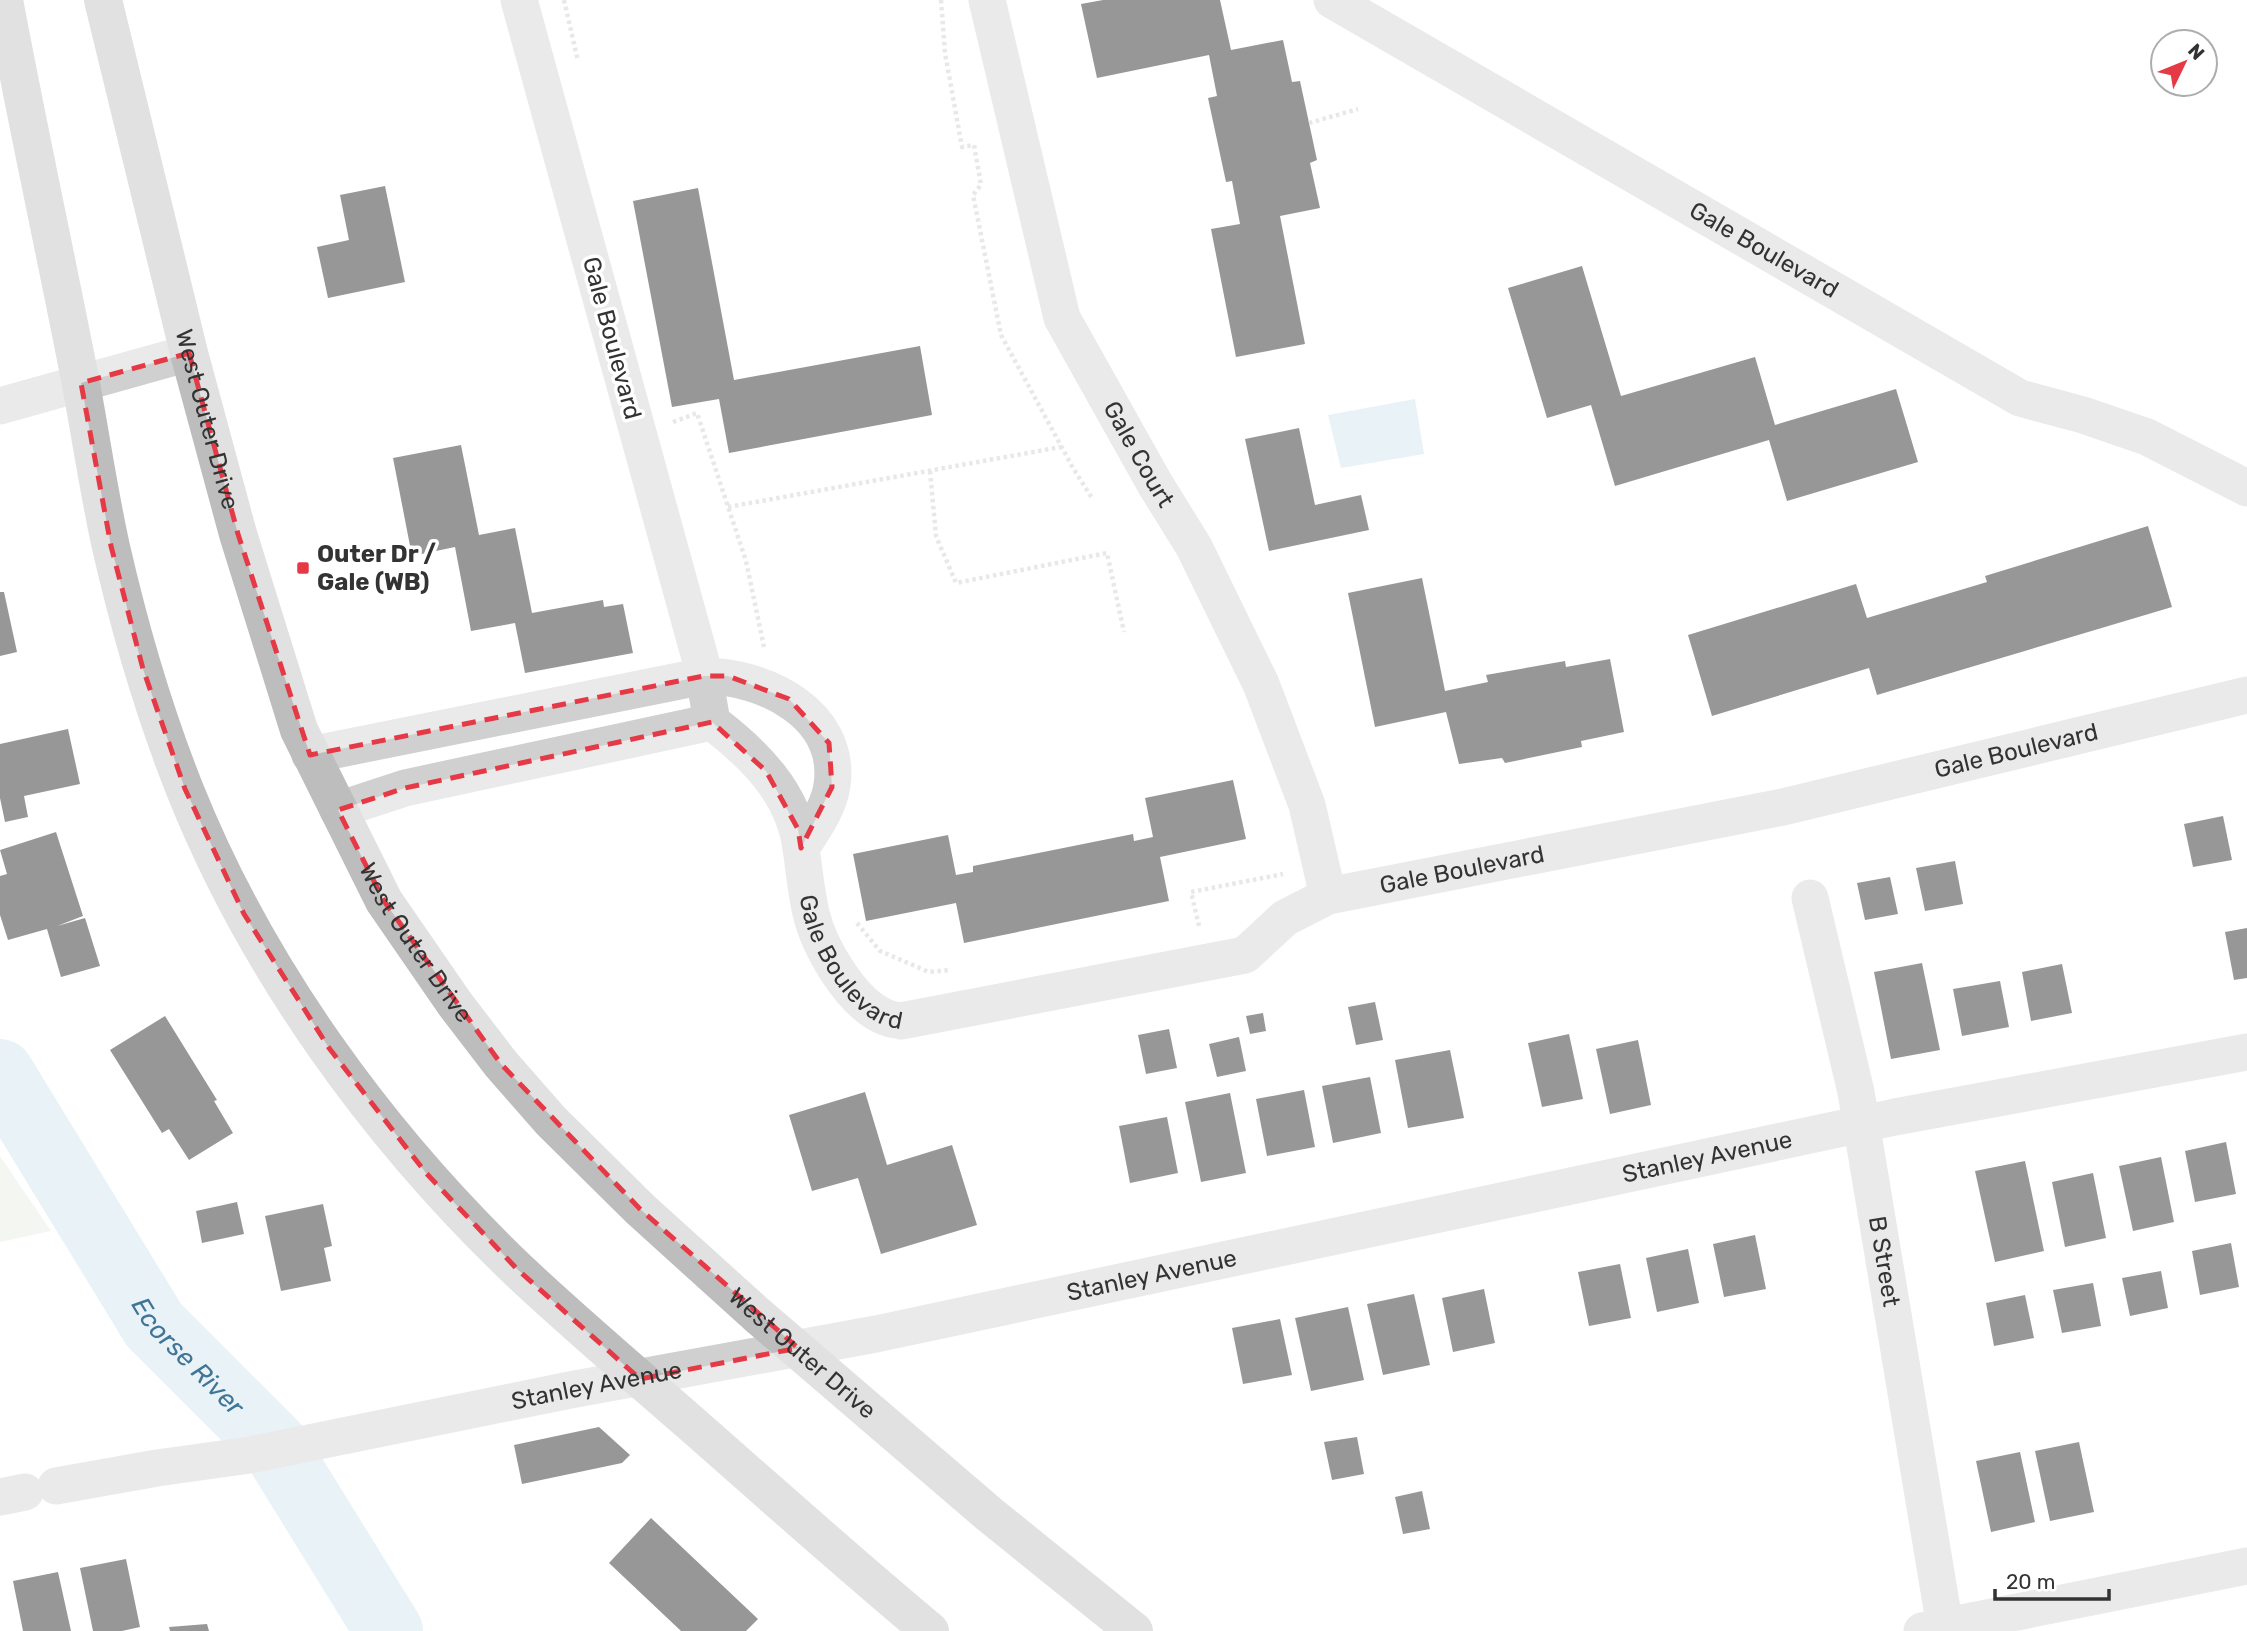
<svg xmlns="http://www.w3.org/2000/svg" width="2247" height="1631" viewBox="0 0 2247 1631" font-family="Rubik,sans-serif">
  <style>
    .green { fill: #e6ecdf }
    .water { fill: #cfe2ee }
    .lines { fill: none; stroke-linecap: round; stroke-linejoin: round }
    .river { stroke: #cfe2ee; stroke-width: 68 }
    .building { fill: #1a1a1a }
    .path { stroke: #cdcdcd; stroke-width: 4.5; stroke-dasharray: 3.5 3.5; stroke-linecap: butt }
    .street { stroke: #d0d0d0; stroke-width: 37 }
    .secondary { stroke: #bdbdbd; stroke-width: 38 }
    .marked { fill: none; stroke: #e63946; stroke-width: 5; stroke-dasharray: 14 9; stroke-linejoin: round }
    .poi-dot { fill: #e63946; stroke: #fff; stroke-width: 2.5 }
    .labels { text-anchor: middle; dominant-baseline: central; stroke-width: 7; stroke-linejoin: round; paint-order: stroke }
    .street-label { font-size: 24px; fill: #333; stroke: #fff }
    .poi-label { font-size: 24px; font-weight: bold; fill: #333; stroke: #fff; text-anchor: start }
    .water-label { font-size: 26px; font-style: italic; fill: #3f7597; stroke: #fff }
  </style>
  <rect width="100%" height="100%" fill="#fff"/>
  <!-- green -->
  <path class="green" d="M0,1156L51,1231L0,1242Z"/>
  <!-- water -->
  <path class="water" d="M1415,399L1424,454L1341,468L1328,415Z"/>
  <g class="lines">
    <!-- river -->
    <path class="river" id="s1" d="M0,1073L154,1325L274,1445L389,1631"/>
  </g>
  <!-- building -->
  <path class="building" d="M1103,0H1220L1231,50L1283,40L1292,82L1300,81L1317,160L1310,163L1320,208L1280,216L1305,344L1236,357L1211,229L1240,224L1232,181L1226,182L1208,98L1217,96L1209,55L1097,78L1081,4Z
    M385,186L405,282L328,298L317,247L349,240L340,195Z
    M698,188L734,380L920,346L932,415L729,453L719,399L672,407L633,201Z
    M1582,266L1621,396L1755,357L1775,425L1896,389L1918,462L1787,501L1769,440L1615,486L1591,405L1547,418L1508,288Z
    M1299,428L1315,505L1361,495L1369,530L1269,551L1245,439Z
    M461,445L479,535L515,528L532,613L603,600L604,607L623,604L633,653L525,673L515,623L471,631L455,547L412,556L393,458Z
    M2148,526L2172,607L1877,695L1869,668L1712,716L1688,635L1856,584L1867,618L1987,582L1985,576Z
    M1422,578L1445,691L1488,682L1486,675L1565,661L1566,667L1610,659L1624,732L1581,741L1582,747L1505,763L1502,758L1459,764L1446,712L1375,727L1348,593Z
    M0,592H4L17,652L0,656Z
    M68,729L80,784L24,796L28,817L5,822L0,798V744Z
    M1233,780L1246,839L1160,857L1169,901L964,943L956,903L866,921L853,854L948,835L956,875L973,872V866L1133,834L1134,841L1153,837L1145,798Z
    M2223,816L2232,860L2193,867L2184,824Z
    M56,832L83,916L57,926L85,918L100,966L61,977L47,929L8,940L0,915V876L7,874L0,850Z
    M1955,861L1963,904L1925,911L1916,868Z
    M1890,877L1898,914L1865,920L1857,883Z
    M2247,928V978L2234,980L2225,932Z
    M1922,963L1940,1050L1891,1059L1874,972Z
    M2062,964L2072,1013L2031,1021L2022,972Z
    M2000,981L2009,1027L1962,1036L1953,989Z
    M1375,1002L1383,1040L1356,1045L1348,1007Z
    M1263,1013L1266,1031L1250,1034L1246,1016Z
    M165,1016L217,1100L214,1101L233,1133L189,1160L169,1129L162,1133L110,1050Z
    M1169,1029L1177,1068L1146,1074L1138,1035Z
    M1569,1034L1583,1099L1542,1107L1528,1043Z
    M1239,1037L1246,1071L1217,1077L1209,1044Z
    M1638,1040L1651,1105L1610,1114L1596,1049Z
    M1450,1050L1464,1118L1408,1128L1395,1060Z
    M1370,1077L1381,1133L1333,1143L1322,1086Z
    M1304,1090L1315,1147L1267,1156L1256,1099Z
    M865,1092L887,1165L952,1145L977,1225L881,1254L858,1178L812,1191L789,1115Z
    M1230,1093L1246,1173L1201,1182L1185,1102Z
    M1167,1117L1178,1173L1130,1183L1119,1126Z
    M2226,1142L2236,1194L2195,1202L2185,1151Z
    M2161,1157L2174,1222L2133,1231L2119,1166Z
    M2025,1161L2044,1251L1995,1262L1975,1171Z
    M2093,1173L2106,1238L2065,1247L2052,1182Z
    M237,1202L244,1234L202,1243L196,1211Z
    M323,1204L332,1246L324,1248L331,1281L281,1291L265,1216Z
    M1755,1235L1766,1289L1724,1297L1713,1244Z
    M2231,1243L2239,1287L2200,1295L2192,1251Z
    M1688,1249L1699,1303L1657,1312L1646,1258Z
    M1620,1264L1631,1318L1589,1326L1578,1272Z
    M2161,1271L2168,1308L2130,1316L2122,1278Z
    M2093,1283L2101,1326L2062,1333L2053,1290Z
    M1484,1289L1495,1343L1453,1352L1442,1298Z
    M1414,1294L1430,1365L1383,1375L1367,1304Z
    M2025,1295L2034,1338L1994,1346L1986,1303Z
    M1348,1307L1364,1380L1311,1391L1295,1318Z
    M1280,1319L1292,1375L1243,1384L1232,1328Z
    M599,1427L630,1455L622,1463L522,1484L514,1445Z
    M1357,1437L1364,1474L1332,1480L1324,1442Z
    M2079,1442L2094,1512L2050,1521L2035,1451Z
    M2020,1452L2035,1522L1991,1532L1976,1461Z
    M1422,1491L1430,1529L1403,1534L1395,1497Z
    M651,1518L758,1619L746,1631H681L609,1563Z
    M126,1559L140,1627L122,1631H93L80,1568Z
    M58,1572L71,1631H23L13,1581Z
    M207,1624L209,1631H170L169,1627Z"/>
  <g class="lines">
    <!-- path -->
    <path class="path" d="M564,0L578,61
      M941,0L945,53L962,147L974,145L981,185L973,195L1001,335L1073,468L1092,498
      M1309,123L1358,109
      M673,422L697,413L746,561L764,647
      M930,471L936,536L956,583L1107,553L1124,632
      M728,507L1061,447
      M857,923L880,951L929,972L949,970
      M1199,926L1191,892L1283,874"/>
    <!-- street -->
    <g class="street">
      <path id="s2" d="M987,0L1062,318L1155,484L1194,547L1261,684L1307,805L1328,896"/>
      <path id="s3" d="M1332,0L2020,398L2083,415L2147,437L2247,488"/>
      <path d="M0,406L189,353"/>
      <path d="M310,755L704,676C764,676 842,714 832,785C829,808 813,829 801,848C794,793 754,754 712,722L704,676L703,669L519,0"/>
      <path d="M338,810L405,788L712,722"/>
      <path id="s4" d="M801,848C804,869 806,891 811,913C819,947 851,1003 885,1017C889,1019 896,1020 901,1021L1245,955L1285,918L1328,896L1783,807L2247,695"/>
      <path id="s5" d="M1810,898L1856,1092L1945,1627"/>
      <path id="s6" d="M56,1486L157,1468L250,1455L570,1390L876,1334L1895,1117L2247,1052"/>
      <path d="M0,1497L25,1492"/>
      <path d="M1922,1631L2247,1566"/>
    </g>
    <!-- secondary -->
    <g class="secondary">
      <path d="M4,0C28,128 56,256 81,384C91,438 99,493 111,547C130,630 154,712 185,790C257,970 378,1136 518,1270C572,1321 630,1370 686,1419C767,1490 847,1562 930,1631"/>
      <path id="s7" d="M103,0L189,353L238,534L299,730L384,901L455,1004L501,1064L551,1121L640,1209L756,1314L989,1514L1134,1631"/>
    </g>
  </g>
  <!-- marked area -->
  <path d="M0 0H2247V1631H0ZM189,353L238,534L310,755L704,676H728L789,699L829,743L832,787L801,848L798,829L766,771L712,722L405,788L338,810L384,901L501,1064L640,1209L798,1348L640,1379L517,1269L426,1173L329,1048L244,914L185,789L143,669L111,546L81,383Z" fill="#fff" fill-opacity=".55" fill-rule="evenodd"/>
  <path class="marked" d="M189,353L238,534L310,755L704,676H728L789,699L829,743L832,787L801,848L798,829L766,771L712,722L405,788L338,810L384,901L501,1064L640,1209L798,1348L640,1379L517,1269L426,1173L329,1048L244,914L185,789L143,669L111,546L81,383Z"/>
  <!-- markers -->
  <rect class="poi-dot" x="296" y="561" width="14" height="14" rx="3.5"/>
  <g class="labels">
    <!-- street labels -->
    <g class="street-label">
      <text stroke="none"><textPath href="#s3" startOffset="499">Gale Boulevard</textPath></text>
      <text transform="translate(612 338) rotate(75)">Gale Boulevard</text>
      <text stroke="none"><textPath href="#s7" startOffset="432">West Outer Drive</textPath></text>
      <text stroke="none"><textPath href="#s2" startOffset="483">Gale Court</textPath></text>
      <text stroke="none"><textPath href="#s4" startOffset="1370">Gale Boulevard</textPath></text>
      <text stroke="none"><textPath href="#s4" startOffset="803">Gale Boulevard</textPath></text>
      <text stroke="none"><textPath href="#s7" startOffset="999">West Outer Drive</textPath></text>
      <text stroke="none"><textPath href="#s4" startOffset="131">Gale Boulevard</textPath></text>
      <text stroke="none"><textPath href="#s6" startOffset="1684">Stanley Avenue</textPath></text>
      <text stroke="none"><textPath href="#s5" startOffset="371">B Street</textPath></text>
      <text stroke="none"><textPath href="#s6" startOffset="1116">Stanley Avenue</textPath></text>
      <text stroke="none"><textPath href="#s7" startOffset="1566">West Outer Drive</textPath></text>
      <text stroke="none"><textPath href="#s6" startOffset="550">Stanley Avenue</textPath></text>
    </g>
    <!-- poi labels -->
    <g class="poi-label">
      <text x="317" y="554">Outer Dr /<tspan x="317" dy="28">Gale (WB)</tspan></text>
    </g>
    <!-- water labels -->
    <g class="water-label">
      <text stroke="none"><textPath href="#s1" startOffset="341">Ecorse River</textPath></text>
    </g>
  </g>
  <!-- north arrow -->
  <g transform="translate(2184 63) rotate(47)"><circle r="33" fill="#ffffff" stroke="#adadad" stroke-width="2"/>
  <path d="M0-5L12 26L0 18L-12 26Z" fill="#e63946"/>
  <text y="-10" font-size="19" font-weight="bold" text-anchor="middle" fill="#333333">N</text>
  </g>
  <!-- scale -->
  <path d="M1995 1589v10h114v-10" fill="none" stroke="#333333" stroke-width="3.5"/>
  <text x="2006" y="1589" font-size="21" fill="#333333" stroke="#ffffff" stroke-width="5" paint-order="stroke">20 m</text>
</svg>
